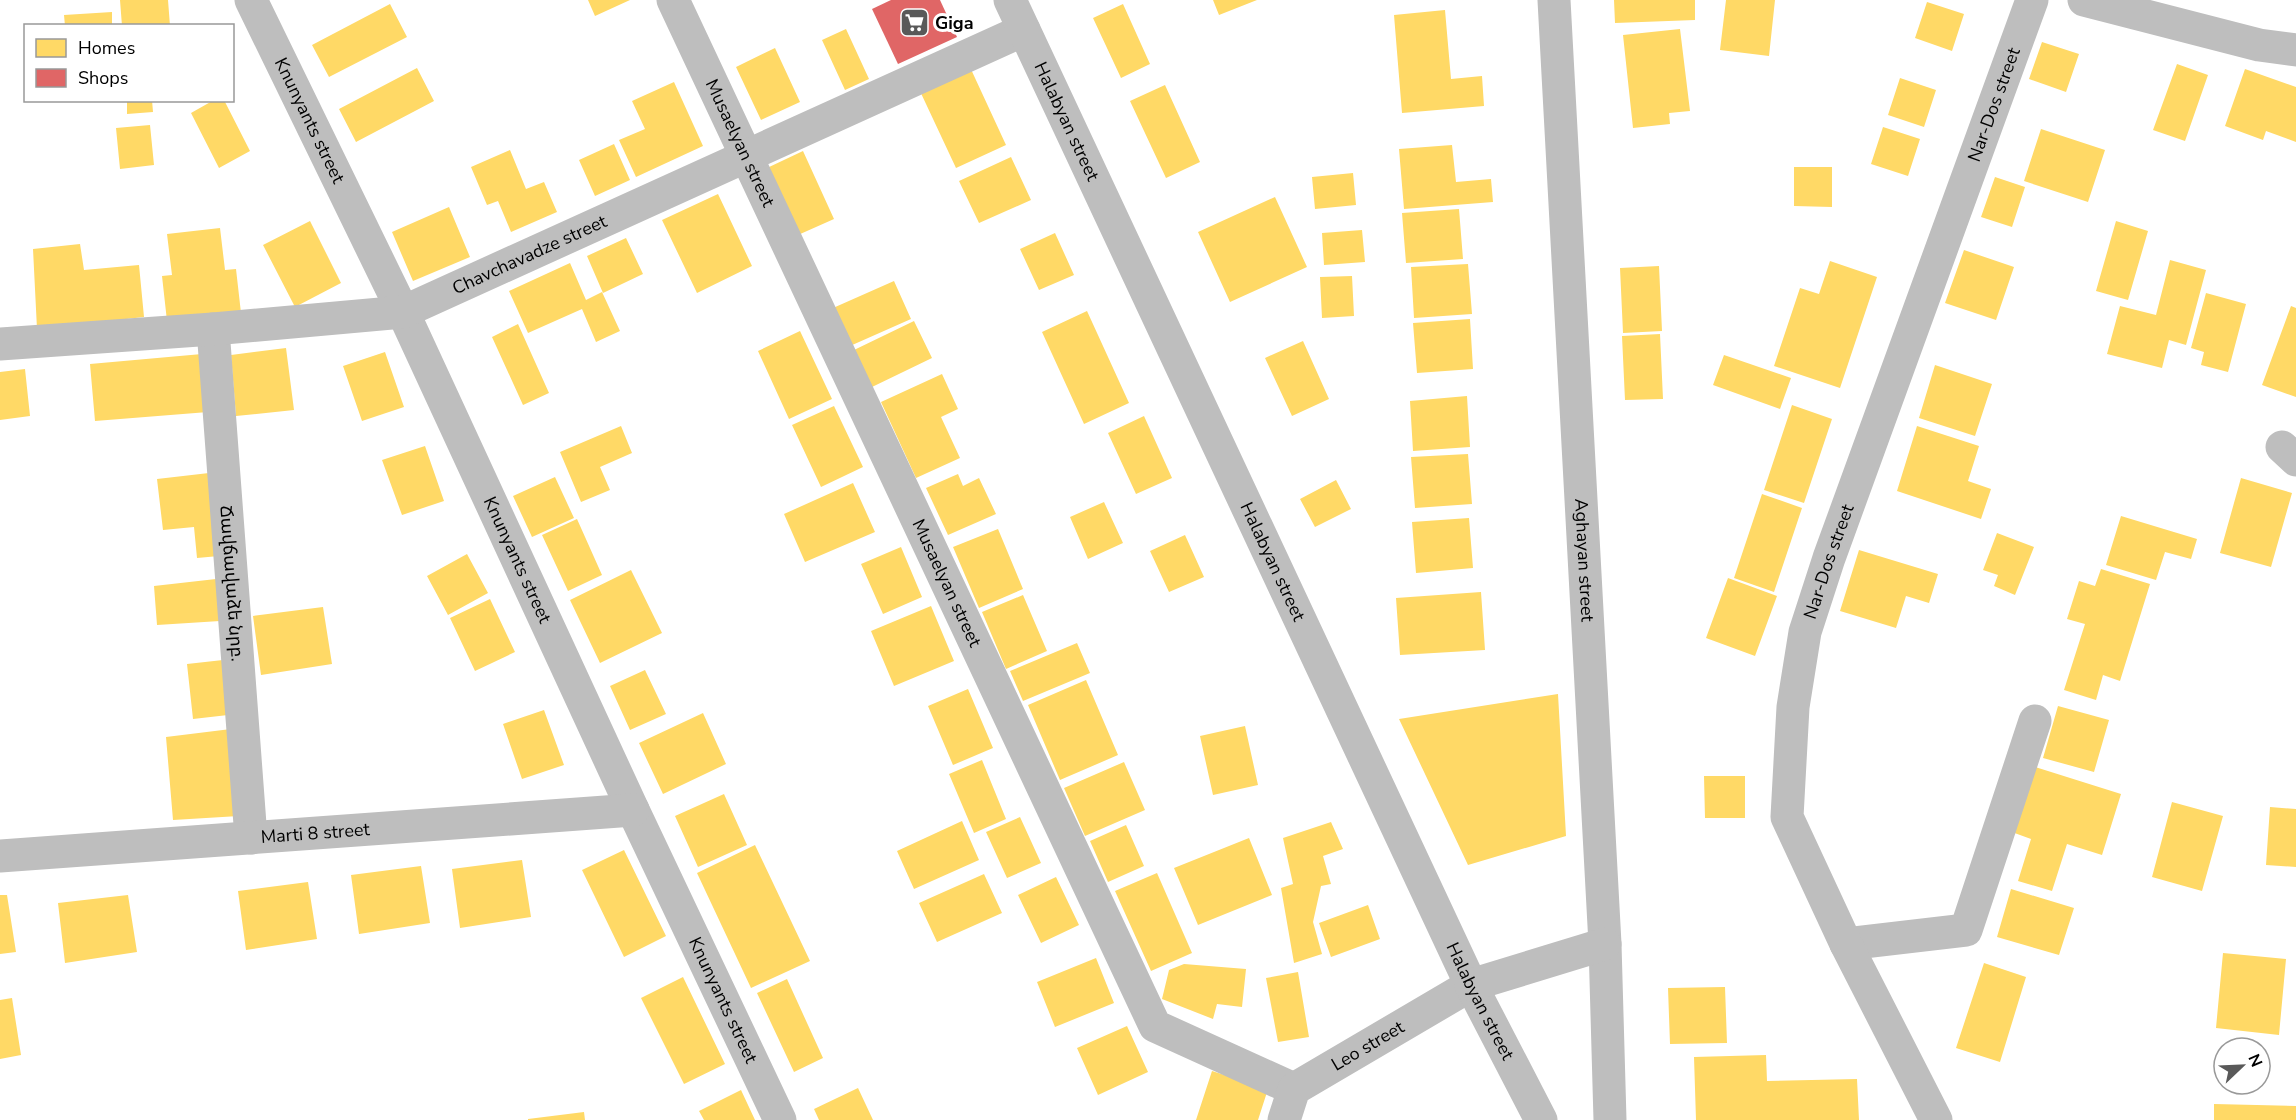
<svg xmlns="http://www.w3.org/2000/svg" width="2296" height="1120" viewBox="0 0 2296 1120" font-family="'Nunito Sans','Noto Sans Armenian',sans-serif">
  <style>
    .homes { fill: #ffd966 }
    .shops { fill: #e06666 }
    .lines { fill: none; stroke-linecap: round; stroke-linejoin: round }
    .minor { stroke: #bebebe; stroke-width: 33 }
    .major { stroke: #bebebe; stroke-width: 33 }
    .labels { text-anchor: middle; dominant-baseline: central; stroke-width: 6; stroke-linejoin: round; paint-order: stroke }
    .poi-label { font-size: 18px; font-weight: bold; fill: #000; stroke: #fff; text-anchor: start }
    .street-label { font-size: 18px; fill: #000; stroke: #fff }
  </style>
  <rect width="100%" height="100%" fill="#fff"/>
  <!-- homes -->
  <path class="homes" d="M120,0H168L170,26H122Z
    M588,0H630L595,16Z
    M1213,0H1257L1219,15Z
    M1614,0H1695V20L1615,23Z
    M1726,0H1775L1769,56L1720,50Z
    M1927,2L1964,14L1952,51L1915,38Z
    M390,4L407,37L329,77L312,45Z
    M1123,4L1150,64L1121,78L1093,18Z
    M1445,10L1451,79L1482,76L1484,106L1402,113L1394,15Z
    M112,12V26H65L64,15Z
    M846,29L869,79L845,90L822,40Z
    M1680,29L1690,111L1669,113L1670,124L1633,128L1623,35Z
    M2042,42L2079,54L2066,92L2029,79Z
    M775,48L800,102L761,120L736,67Z
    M2177,64L2208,75L2185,141L2153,130Z
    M969,65L1006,145L956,168L919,89Z
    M417,68L434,101L356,142L339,109Z
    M2245,69L2296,87V142L2266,131L2263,140L2225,126Z
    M1900,78L1936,90L1924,127L1888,115Z
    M674,82L703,146L636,177L619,140L645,129L632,101Z
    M1165,85L1200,162L1166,178L1130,101Z
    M127,100H152L153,112L127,114Z
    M214,100H224L250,151L219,168L191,113Z
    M150,125L154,165L120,169L116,128Z
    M1883,127L1920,139L1908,176L1871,164Z
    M2041,129L2105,150L2088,202L2024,181Z
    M614,144L630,180L595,196L579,160Z
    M1452,145L1456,182L1491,179L1493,202L1404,209L1399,149Z
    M510,150L526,189L544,182L557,212L511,232L498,201L487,205L471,167Z
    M803,151L834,219L798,235L767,168Z
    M1011,157L1031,200L979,223L959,181Z
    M1794,167H1832V207L1794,206Z
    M1353,173L1356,205L1315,209L1312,177Z
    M1995,177L2025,187L2012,227L1981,217Z
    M718,194L752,266L697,293L662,220Z
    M1275,197L1307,267L1230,302L1198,232Z
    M449,207L470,257L413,281L392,232Z
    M1459,209L1463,259L1406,263L1402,213Z
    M310,221L341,283L295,307L263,245Z
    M2116,221L2148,231L2128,300L2096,291Z
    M220,228L225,270L236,269L241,313L167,321L162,276L172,275L167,234Z
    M1362,230L1365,262L1324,265L1322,233Z
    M1055,233L1074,275L1039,290L1020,249Z
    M626,238L643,274L603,293L587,256Z
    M80,244L84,270L139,265L144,317L37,329L33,249Z
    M1964,250L2014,267L1996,320L1945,303Z
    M2170,260L2206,270L2186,345L2169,340L2162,368L2107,354L2120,306L2156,315Z
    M1830,261L1877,277L1840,388L1774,366L1800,288L1819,294Z
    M570,263L586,300L602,292L620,331L596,342L582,309L528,333L509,291Z
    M1468,264L1472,314L1414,318L1411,267Z
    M1659,266L1662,331L1623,333L1620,268Z
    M1352,276L1354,316L1322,318L1320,277Z
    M894,281L911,319L850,346L833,308Z
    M2206,293L2246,304L2228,372L2201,365L2204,352L2191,348Z
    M2291,306L2296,308V397L2262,385Z
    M1087,311L1129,403L1084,424L1042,332Z
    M1470,319L1473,369L1417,373L1413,323Z
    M914,321L932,358L872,387L854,350Z
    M518,324L549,393L523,405L492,337Z
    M800,331L832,399L789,419L758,351Z
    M1660,334L1663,399L1625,400L1622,336Z
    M1303,341L1329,399L1292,416L1265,358Z
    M286,348L294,410L236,416L231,355Z
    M385,352L404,407L362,421L343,366Z
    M202,354L208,412L95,421L90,364Z
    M1724,355L1791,378L1780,409L1713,385Z
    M1935,365L1992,384L1975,436L1919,418Z
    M25,369L30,416L0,420V372Z
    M942,374L958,409L941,417L960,458L916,478L881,402Z
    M1467,396L1470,447L1413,451L1410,401Z
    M1792,405L1832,419L1804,503L1764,490Z
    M834,406L863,467L821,487L792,425Z
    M1144,416L1172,478L1136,494L1108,433Z
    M621,426L632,453L600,467L610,490L581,502L560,452Z
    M1917,426L1979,446L1968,481L1991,489L1981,519L1897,491Z
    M425,446L444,501L402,515L382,460Z
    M1468,454L1472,504L1415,508L1411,457Z
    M209,473L219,556L197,558L194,527L163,530L157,479Z
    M958,474L963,486L979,478L996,514L948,535L926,488Z
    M555,477L574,518L532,537L513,496Z
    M2241,478L2292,493L2271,567L2220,553Z
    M1336,480L1351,509L1315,527L1300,499Z
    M853,483L875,532L805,562L784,514Z
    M1762,494L1802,508L1774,592L1734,578Z
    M1104,502L1123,543L1088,559L1070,517Z
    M2121,516L2197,539L2191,559L2165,552L2156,580L2106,565Z
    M1469,518L1473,568L1416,573L1412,522Z
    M577,519L602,575L568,591L542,535Z
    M998,529L1023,589L979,608L953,547Z
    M1997,533L2034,547L2015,595L1994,586L1998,575L1983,570Z
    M1185,535L1204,577L1169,592L1150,551Z
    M901,547L922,597L883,614L861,564Z
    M1859,550L1938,574L1929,603L1906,596L1896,628L1840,611Z
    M467,554L488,593L448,615L427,576Z
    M2101,569L2150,584L2120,681L2103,675L2096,700L2064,690L2085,624L2067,619L2079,581L2095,586Z
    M631,570L662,633L600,663L570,600Z
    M1728,578L1777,596L1755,656L1706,638Z
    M216,579L220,621L157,625L154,586Z
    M1481,592L1485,650L1400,655L1396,598Z
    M1023,595L1047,651L1006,669L982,612Z
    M490,599L515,652L475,671L450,618Z
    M931,606L954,661L894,686L871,631Z
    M323,607L332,664L261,675L253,616Z
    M1077,643L1090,673L1023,701L1010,671Z
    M223,660L228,715L193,719L187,664Z
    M645,670L666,714L630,730L610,686Z
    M1086,680L1118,755L1060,780L1028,705Z
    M968,689L993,748L953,765L928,706Z
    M1558,694L1566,836L1468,865L1399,719Z
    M2058,706L2109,720L2094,772L2043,758Z
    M544,710L564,765L522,779L503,724Z
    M703,713L726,764L663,794L639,743Z
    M1245,726L1258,785L1213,795L1200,736Z
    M231,729L239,816L173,820L166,737Z
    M982,760L1006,819L974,833L949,774Z
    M1124,762L1145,810L1085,836L1064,788Z
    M2029,765L2121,794L2102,855L2067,844L2052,891L2018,881L2031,839L2009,831Z
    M1704,776H1745V818H1705Z
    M724,794L747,845L698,867L675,816Z
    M2172,802L2223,816L2202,891L2152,877Z
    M2270,807L2296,809V867L2266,865Z
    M1020,817L1041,863L1007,878L986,832Z
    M962,821L979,860L914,889L897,851Z
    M1331,822L1343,849L1323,856L1331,884L1321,886L1313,922L1322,954L1294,963L1281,888L1293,884L1283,838Z
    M1126,825L1144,866L1108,882L1090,841Z
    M1249,838L1272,895L1198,925L1174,868Z
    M755,845L810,961L751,988L697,873Z
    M624,850L666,936L624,957L582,870Z
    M522,860L531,917L460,928L452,869Z
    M421,866L430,923L359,934L351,875Z
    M1157,873L1192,953L1151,971L1115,891Z
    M984,874L1002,913L937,942L919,903Z
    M1056,877L1079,925L1041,943L1018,895Z
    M308,882L317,939L246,950L238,891Z
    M2011,889L2074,908L2059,955L1997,937Z
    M0,895H7L16,952L0,954Z
    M128,895L137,952L65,963L58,903Z
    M1368,905L1380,939L1331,957L1319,923Z
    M2223,953L2286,959L2279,1035L2216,1028Z
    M1096,958L1114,1003L1055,1027L1037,982Z
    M1984,963L2026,977L2000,1062L1956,1048Z
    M1184,964L1246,969L1242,1007L1217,1004L1213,1019L1162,999L1169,970Z
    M1298,972L1309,1037L1278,1042L1266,978Z
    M683,977L725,1064L684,1084L641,998Z
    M787,979L823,1058L794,1072L757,993Z
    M1725,987L1727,1043L1670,1044L1668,988Z
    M12,998L21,1055L0,1059V1000Z
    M1127,1026L1148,1072L1098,1095L1077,1048Z
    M1766,1055L1767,1081L1857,1079L1859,1120H1696L1694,1057Z
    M1212,1071L1268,1089L1258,1120H1196Z
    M858,1088L873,1120H819L814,1109Z
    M741,1090L755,1120H704L699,1111Z
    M2214,1104L2296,1106V1120H2214Z
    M584,1112L585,1120H528V1119Z"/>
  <!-- shops -->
  <path class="shops" d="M891,0H940L957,37L898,64L872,9Z"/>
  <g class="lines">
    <!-- minor -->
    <g class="minor">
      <path id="s1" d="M251,0L403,312L633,810L780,1120"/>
      <path id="s2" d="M673,0L1155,1026L1294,1089"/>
      <path id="s3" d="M1554,0L1605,944L1610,1120"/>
      <path d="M2084,0L2259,45L2296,50"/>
      <path id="s4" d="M213,329L251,838"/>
      <path id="s5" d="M0,344L213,329L403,312L1024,30"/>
      <path d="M2282,447L2296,460"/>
      <path id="s6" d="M0,856L633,810"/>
      <path d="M1846,944L1966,930L2035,721"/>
      <path id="s7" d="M1284,1120L1294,1089L1471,985"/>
      <path id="s8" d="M1936,1120L1846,944L1787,817L1793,707L1805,632L1829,558L2032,0"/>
    </g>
    <!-- major -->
    <g class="major">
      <path id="s9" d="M1010,0L1471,985L1541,1120"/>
      <path d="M1471,985L1605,944"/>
    </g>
  </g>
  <!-- icons -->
  <defs>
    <symbol id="supermarket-square" viewBox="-11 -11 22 22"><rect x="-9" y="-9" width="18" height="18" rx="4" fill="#595959" stroke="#fff"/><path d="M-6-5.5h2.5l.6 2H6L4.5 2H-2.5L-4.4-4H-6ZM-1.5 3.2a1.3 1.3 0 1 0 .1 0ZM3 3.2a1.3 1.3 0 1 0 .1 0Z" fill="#fff"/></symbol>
  </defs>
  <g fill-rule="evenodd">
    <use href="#supermarket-square" x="898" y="6" width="33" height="33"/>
  </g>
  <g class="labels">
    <!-- poi labels -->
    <g class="poi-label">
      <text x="935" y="23">Giga</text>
    </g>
    <!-- street labels -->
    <g class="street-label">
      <text stroke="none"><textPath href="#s8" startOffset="1084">Nar-Dos street</textPath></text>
      <text stroke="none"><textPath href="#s1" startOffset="134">Knunyants street</textPath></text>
      <text stroke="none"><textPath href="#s9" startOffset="134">Halabyan street</textPath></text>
      <text stroke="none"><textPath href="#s2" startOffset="158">Musaelyan street</textPath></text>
      <text stroke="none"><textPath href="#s5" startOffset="543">Chavchavadze street</textPath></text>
      <text stroke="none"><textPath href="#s1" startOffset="620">Knunyants street</textPath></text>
      <text stroke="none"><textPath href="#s3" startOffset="561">Aghayan street</textPath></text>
      <text stroke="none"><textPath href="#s9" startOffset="620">Halabyan street</textPath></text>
      <text stroke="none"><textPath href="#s8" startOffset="598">Nar-Dos street</textPath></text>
      <text stroke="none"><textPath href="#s2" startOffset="644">Musaelyan street</textPath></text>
      <text stroke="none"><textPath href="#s4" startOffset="255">Ճավճավաձե նրբ.</textPath></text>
      <text stroke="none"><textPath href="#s6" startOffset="316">Marti 8 street</textPath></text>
      <text stroke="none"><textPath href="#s1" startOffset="1106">Knunyants street</textPath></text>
      <text stroke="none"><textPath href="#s9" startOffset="1106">Halabyan street</textPath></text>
      <text stroke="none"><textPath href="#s7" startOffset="118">Leo street</textPath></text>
    </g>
  </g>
  <!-- legend -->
  <rect x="24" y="24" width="210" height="78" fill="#ffffff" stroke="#999999" stroke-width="1.5"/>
  <rect x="36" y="39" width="30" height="18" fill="#ffd966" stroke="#999999" stroke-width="1.5"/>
  <text x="78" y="54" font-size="18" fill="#000000">Homes</text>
  <rect x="36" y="69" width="30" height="18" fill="#e06666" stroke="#999999" stroke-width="1.5"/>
  <text x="78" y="84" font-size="18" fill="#000000">Shops</text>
  <!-- north arrow -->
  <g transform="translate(2242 1066) rotate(67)"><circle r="28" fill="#ffffff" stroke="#999999" stroke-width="1.5"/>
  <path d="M0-4.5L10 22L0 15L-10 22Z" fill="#595959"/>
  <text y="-9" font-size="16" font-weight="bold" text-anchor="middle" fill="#000000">N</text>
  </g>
</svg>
